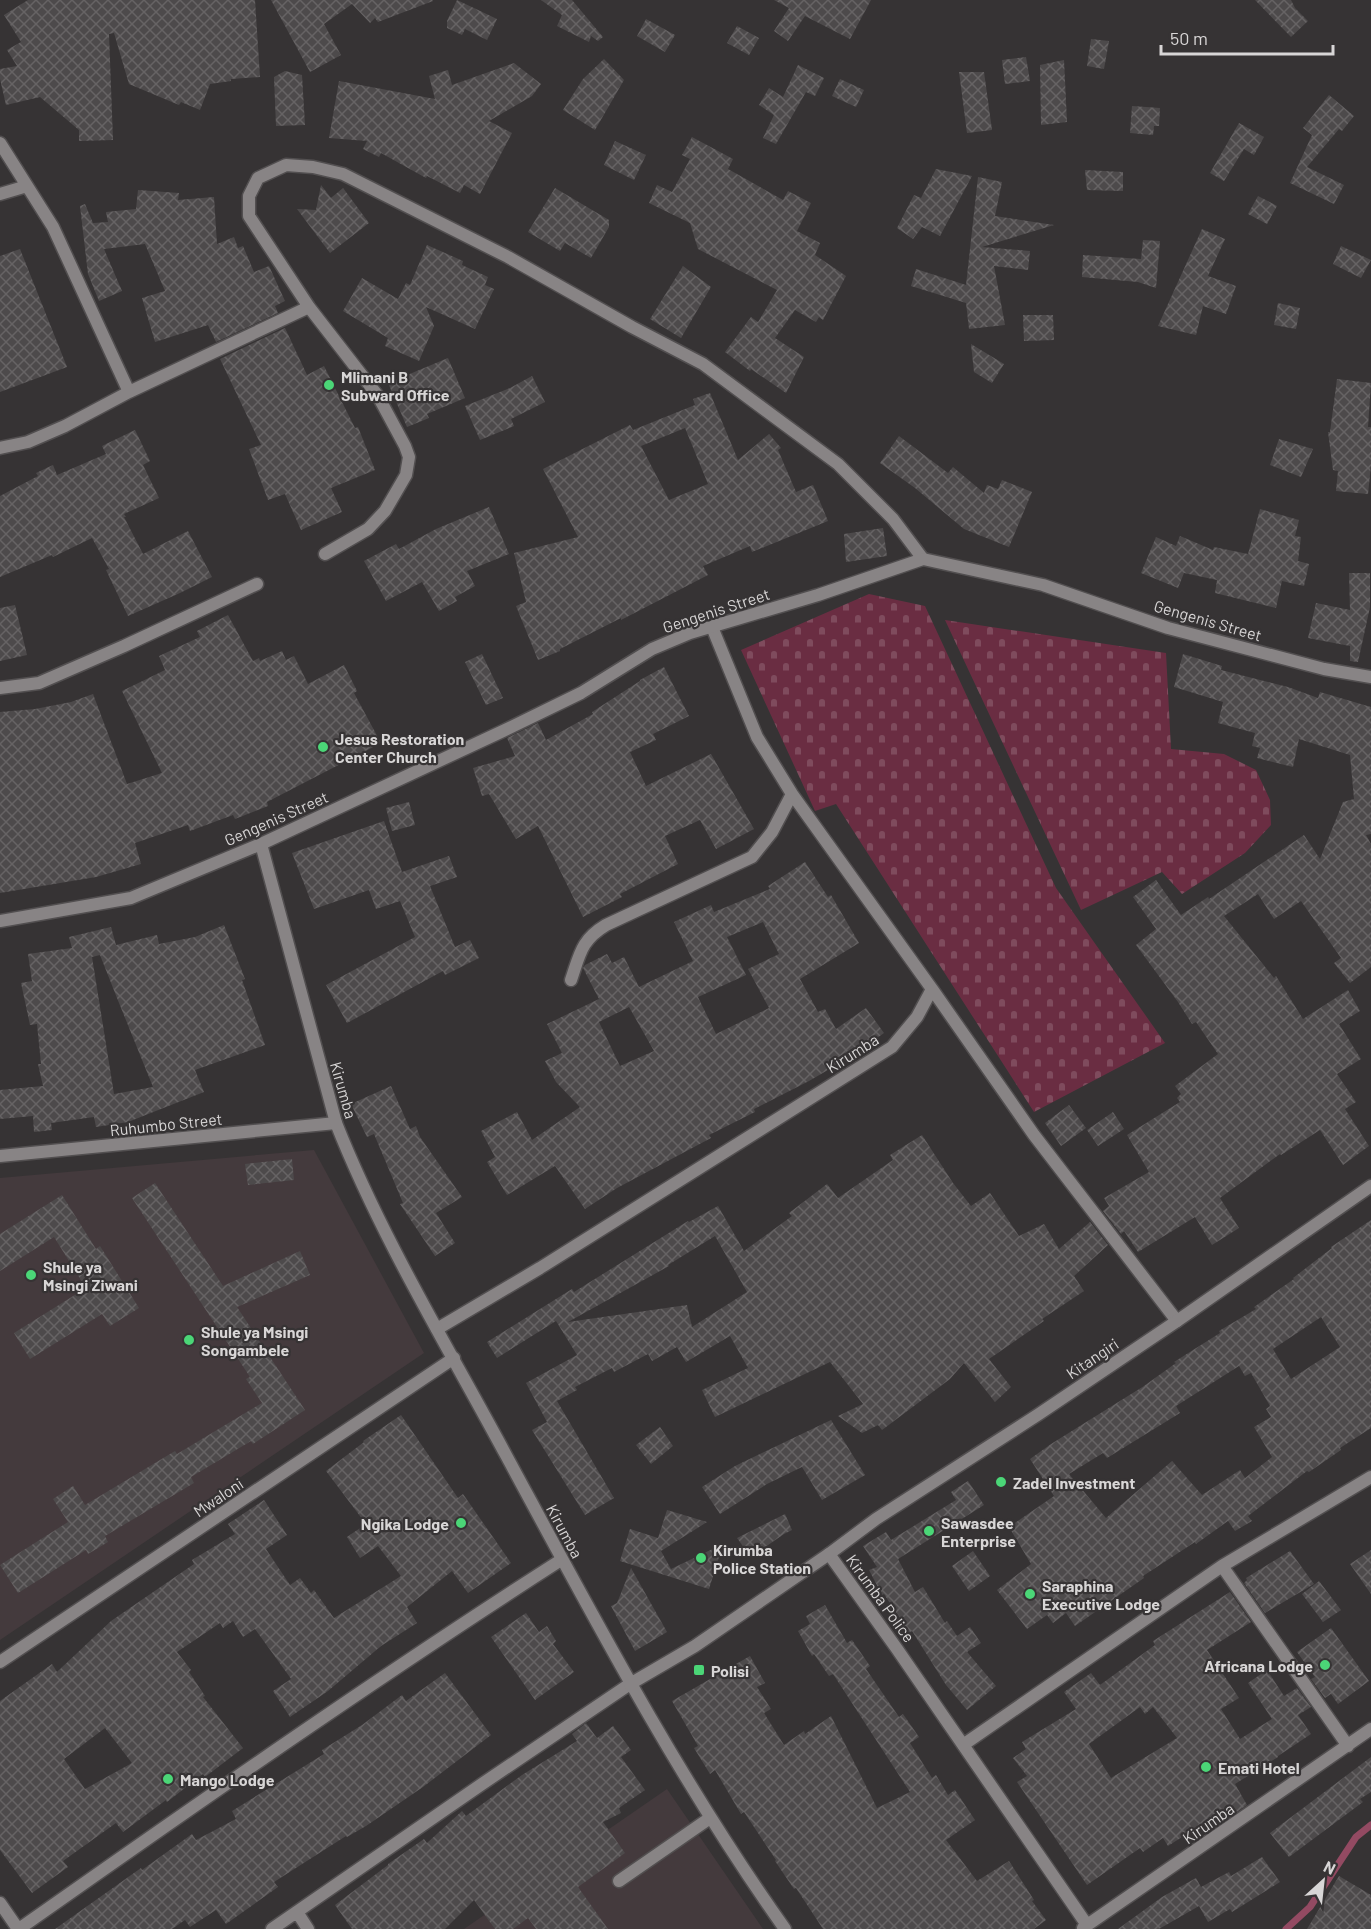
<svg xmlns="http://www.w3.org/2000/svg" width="1371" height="1929" viewBox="0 0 1371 1929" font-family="Barlow,sans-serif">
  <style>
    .built { fill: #443a3d }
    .cemetery { fill: url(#cemetery-stones) }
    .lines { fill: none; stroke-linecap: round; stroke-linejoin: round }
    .stream { stroke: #934a62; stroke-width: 7 }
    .building { fill: url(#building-cross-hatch); fill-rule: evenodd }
    .service-casing { stroke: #524f50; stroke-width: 15 }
    .minor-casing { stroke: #524f50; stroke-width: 15 }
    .tertiary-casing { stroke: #524f50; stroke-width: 15 }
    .service { stroke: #888485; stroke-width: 12 }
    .minor { stroke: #888485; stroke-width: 12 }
    .tertiary { stroke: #888485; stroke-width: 12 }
    .poi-dot { fill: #4bd677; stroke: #363334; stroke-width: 2 }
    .labels { text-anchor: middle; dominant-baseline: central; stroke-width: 4.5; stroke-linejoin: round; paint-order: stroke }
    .poi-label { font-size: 16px; font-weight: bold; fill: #d8d6d6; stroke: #363334; text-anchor: start }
    .street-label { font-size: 16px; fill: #d8d6d6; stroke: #363334 }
  </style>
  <defs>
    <pattern id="cemetery-stones" width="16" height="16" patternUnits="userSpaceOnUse" patternTransform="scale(1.5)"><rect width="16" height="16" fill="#6a2d42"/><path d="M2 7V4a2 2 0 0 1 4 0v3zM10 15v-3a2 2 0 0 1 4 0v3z" fill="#7f4b5d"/></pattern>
    <pattern id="building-cross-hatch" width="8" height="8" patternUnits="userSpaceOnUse" patternTransform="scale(1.5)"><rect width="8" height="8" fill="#4d4a4b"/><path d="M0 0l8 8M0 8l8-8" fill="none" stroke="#666364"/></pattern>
  </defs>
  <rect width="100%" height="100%" fill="#363334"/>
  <!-- built -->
  <path class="built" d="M314,1150L424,1353L0,1640V1178Z
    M667,1789L763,1929H464Z"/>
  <!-- cemetery -->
  <path class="cemetery" d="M869,594L925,606L1056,888L1165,1043L1034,1112L836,804L815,811L741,650Z
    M945,620L1166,653L1171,749L1224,754L1256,770L1270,800L1271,825L1245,853L1182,894L1162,872L1081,910Z"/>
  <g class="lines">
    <!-- stream -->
    <path class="stream" d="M1286,1929L1310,1907L1356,1837L1371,1825"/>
  </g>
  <!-- building -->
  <path class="building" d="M28,0H255L260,77L231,79V81L210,84L200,110L181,102L179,105L129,84L114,33L109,34L113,140L79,141V130L40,97L6,105L0,79V69L17,66L7,50L21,42L4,15Z
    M271,0H432L433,1L378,22L375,18L370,23L352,4L324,24L341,55L310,72Z
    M457,0L497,19L487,40L465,29L462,35L447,28V21Z
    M541,0H572L603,37L598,41L591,36L589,42L557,26L562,15Z
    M774,0H871L850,39L805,16L788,41L774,31L789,8Z
    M1255,0H1291L1295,8L1308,21L1291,37Z
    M646,19L675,35L665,52L637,36Z
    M737,26L759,38L749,55L727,43Z
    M1091,39L1109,41L1104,69L1087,66Z
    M1026,57L1030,81L1005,84L1002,60Z
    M604,59L624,80L595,130L563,110L583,79Z
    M1064,60L1067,122L1041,125L1040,65Z
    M514,63L541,84L532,96L489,121L512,133L480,194L464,185L460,193L427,176L426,178L381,153L379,157L363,149L367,141L329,138L339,81L435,99L429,76L448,70L452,85Z
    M798,65L824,78L815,96L806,92L776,144L763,138L774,115L759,105L769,88L783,97Z
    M285,71L302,75L305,125L276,126L274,77Z
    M959,72H984L992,130L967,133Z
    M840,79L864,90L856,107L832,96Z
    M1329,95L1354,116L1342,131L1339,129L1307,167L1344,185L1334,204L1290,183L1312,135L1303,128Z
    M1132,106L1160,108L1159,126H1154L1153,135L1130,133Z
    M1239,123L1264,137L1254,155L1244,149L1224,181L1210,173Z
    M692,137L733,159L728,169L783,200L788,191L811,203L797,231L820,243L815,255L846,276L823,320L819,317L816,322L795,310L775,338L804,357L786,393L751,369L750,371L725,352L751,317L758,322L777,290L698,249L690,223L649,203L657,185L672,192L690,159L682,155Z
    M615,141L646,155L634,180L604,165Z
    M936,169L972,176L940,236L922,227L913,239L897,228L914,195L921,198Z
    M1085,170L1123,172V191L1087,190Z
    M978,177L1002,182L995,216L1054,225L982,247L1030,251L1028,270L994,266L1005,325L969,329L966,303L911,286L916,269L966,285Z
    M321,185L331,198L343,188L369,223L330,253L297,209L316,210Z
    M555,188L609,220V227L591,258L565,243L560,251L528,232Z
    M138,190L179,193L178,200L214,197L217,244L234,237L238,248L243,246L254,272L269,266L285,301L275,306L278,313L216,342L208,325L155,342L142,298L165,291L145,244L104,249L122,291L99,301L88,274L80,206L85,204L93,223L108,222L106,212L136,209Z
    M1258,196L1277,206L1267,224L1248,214Z
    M1202,229L1225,239L1208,276L1236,286L1226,314L1203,306L1196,335L1158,326Z
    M1143,240L1160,241L1156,288L1138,282L1082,277L1083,255L1141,259Z
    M427,245L463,261L462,265L488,277L485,285L494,289L475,329L426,307L434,326L419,361L385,346L388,338L343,311L362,278L398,299L406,283L410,285Z
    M1341,246L1371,260L1361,278L1333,264Z
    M20,249L67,367L0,392V256Z
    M683,266L711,287L681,338L650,319Z
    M1278,303L1300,308L1296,329L1274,325Z
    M1023,315H1053L1054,340L1024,341Z
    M285,328L307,375L324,366L355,428L358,427L375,470L331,488L342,512L301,530L285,494L268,500L249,449L261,445L220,359Z
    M971,344L1004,364L992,383L974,372Z
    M448,358L465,398L427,414L429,418L407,427L388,383Z
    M532,376L545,402L511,419L514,426L480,440L465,406L510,388Z
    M1337,379L1371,383L1368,427H1371V465L1368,494L1336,491L1338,471L1333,470L1328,432H1330Z
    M710,393L738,460L769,434L781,448L778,450L796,492L813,485L828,521L752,552L750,546L703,566L708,575L621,620V618L560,649V651L538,660L516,606L526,602L514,553L578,537L543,469L630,425L633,430L695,405L693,399ZM685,428L708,484L669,500L641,446Z
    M135,430L150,461L143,465L159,498L124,514L126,517H124L143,554L188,531L212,577L180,593L128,616L106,570L109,569L92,538L53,557L52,555L0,577V496L38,476L36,473L53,465L57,475L106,454L102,446Z
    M899,436L948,473L953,467L984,493L987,485L998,489L1002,480L1032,492L1009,547L964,529L915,488L880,463Z
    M1279,439L1313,449L1301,477L1270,465Z
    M489,507L509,554L467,571L475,586L455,597L457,601L439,611L422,582L386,601L364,561L396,544L399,549L436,529Z
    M1260,509L1299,520L1295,536L1301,537L1298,561L1309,564L1304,586L1282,581L1276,608L1215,593L1217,580L1184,573L1178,588L1141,573L1156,537L1176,546L1180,536L1213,550L1214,547L1248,554Z
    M883,528L887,556L846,562L844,534Z
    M1349,573H1370V607L1358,662L1350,661V646L1308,638L1316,603L1350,610Z
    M15,605L27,655L0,661V608Z
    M228,615L253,661L259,658L260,661L282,651L286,660L294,656L308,684L344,665L357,691L354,693L381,743L267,802L268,806L235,819L233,815L190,831L188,825L135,843L141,864L96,877L0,893V712L35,709L71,702L93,694L127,784L162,773L122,691L165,670L159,656L200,637L197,631Z
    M482,654L503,698L486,705L465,662Z
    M1183,654L1222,666L1221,670L1288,687L1318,698L1320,692L1371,707V834L1366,835L1371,844V967L1350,983L1334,963L1341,958L1301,901L1274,919L1258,894L1224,916L1274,978L1276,976L1303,1019L1348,990L1360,1011L1339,1024L1361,1059L1337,1074L1356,1102L1345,1109L1369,1146L1343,1165L1320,1130L1281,1155L1280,1154L1220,1198L1239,1228L1212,1245L1195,1217L1138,1252L1124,1231L1121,1234L1103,1211L1109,1206L1104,1198L1149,1172L1127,1135L1180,1102L1177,1098L1181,1094L1175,1086L1218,1054L1196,1022L1192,1024L1178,1002L1136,945L1156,929L1133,897L1156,880L1181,915L1208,897L1209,899L1304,835L1320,859L1343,802L1354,799L1350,755L1299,739L1293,767L1257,758L1260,748L1252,746L1255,733L1218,723L1223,702L1174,687Z
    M664,667L689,716L653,734L656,740L630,752L646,786L711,754L754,829L716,849L700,820L665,836L678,864L620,894L622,897L583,917L538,826L516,839L489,794L482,796L473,768L515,756L507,738L538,723L546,740L593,714L592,712L640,681V680Z
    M409,802L415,825L392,831L386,808Z
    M384,821L402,872L449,856L457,877L430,886L455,947L470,940L479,958L445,975L443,971L347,1023L326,985L415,937L400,901L376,909L369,890L314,909L292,853Z
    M805,862L828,897L831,895L859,943L800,979L818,1012L825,1009L836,1029L866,1008L884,1033L852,1056L809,1081L754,1109L755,1112L709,1135L711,1138L617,1188L585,1209L555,1166L507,1195L487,1162L495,1157L481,1131L517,1112L532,1140L580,1107L556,1082L545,1061L562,1053L547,1024L599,999L583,968L585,965L607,954L612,963L624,957L639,987L693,961L674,922L711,905L714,912L770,889L768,886ZM763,922L779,954L748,969L769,1008L716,1034L698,997L746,975L727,937ZM629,1007L654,1051L620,1066L599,1022Z
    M224,925L245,979L242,980L265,1045L195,1070L204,1092L128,1122L96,1127L94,1117L51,1123L52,1130L34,1132L33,1116L0,1119V1090L43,1086L38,1064H41L37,1024L30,1025L21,983L32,981L28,954L72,948L69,937L111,927L116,945L157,935L159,944L195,937ZM100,955L117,998L153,1087L114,1094L92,957Z
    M391,1086L410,1129L416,1126L420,1137L462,1197L436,1213L455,1243L435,1256L400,1204L403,1203L374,1134L367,1137L351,1104Z
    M1069,1105L1086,1128L1061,1146L1045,1123Z
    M1113,1112L1124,1129L1098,1146L1087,1130Z
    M922,1135L953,1183L971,1206L990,1193L1019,1236L1044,1224L1059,1249L1090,1222L1108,1245L1074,1276L1084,1291L1042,1319L1044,1321L989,1359L1011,1387L995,1402L964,1363L950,1379L882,1430L878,1425L862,1433L838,1416L863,1404L830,1362L715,1417L702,1390L748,1368L730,1336L686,1362L677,1347L652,1361L648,1354L614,1372L612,1368L575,1387L577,1390L557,1401L614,1498L585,1515L532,1430L547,1422L526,1383L577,1355L556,1321L497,1358L487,1342L572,1289L574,1292L688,1221L689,1222L718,1206L744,1251L792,1216L789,1213L827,1184L838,1198L893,1160L890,1155ZM715,1236L747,1292L692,1327L687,1305L568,1322L669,1266L668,1265Z
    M292,1159L294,1180L248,1185L245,1164Z
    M155,1183L223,1286L300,1251L310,1275L237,1307L305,1410L253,1444L251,1441L191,1477L194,1483L105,1536L108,1542L88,1554L86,1550L18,1593L0,1565L68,1522L53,1499L73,1486L85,1505L175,1451L177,1454L262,1403L246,1379L250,1377L132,1198Z
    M62,1195L96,1249L100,1246L139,1308L110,1326L102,1314L30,1359L14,1333L86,1288L54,1237L0,1271V1234Z
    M1371,1220V1428L1340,1448L1341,1450L1309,1472L1307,1471L1248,1516L1252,1521L1235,1531L1228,1521L1196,1544L1195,1542L1143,1576L1144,1578L1075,1626L1066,1613L1053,1623L1047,1615L1027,1629L997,1590L1031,1564L1009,1527L1054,1496L1030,1459L1051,1444L1144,1386L1176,1363L1174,1362L1220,1333L1219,1331L1256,1309L1254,1307L1294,1279L1293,1278L1332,1248L1331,1247ZM1321,1317L1340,1347L1291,1379L1273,1349ZM1239,1366L1245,1376L1251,1373L1270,1406L1266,1409L1271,1417L1254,1427L1272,1457L1245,1478L1240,1470L1202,1495L1172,1461L1106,1518L1069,1474L1103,1453L1107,1458L1180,1413L1176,1406Z
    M401,1415L458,1498L463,1494L511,1563L468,1593L452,1571L407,1607L417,1623L381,1646L328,1691L290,1717L273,1691L291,1679L289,1676L255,1629L243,1637L233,1621L223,1628L220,1623L177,1652L191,1670L189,1672L205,1696L203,1697L243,1748L205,1777L203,1774L167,1802L166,1800L123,1832L116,1823L63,1861L68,1867L32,1893L0,1850V1701L52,1664L57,1672L111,1621L194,1564L192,1560L235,1534L228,1524L264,1500L287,1535L266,1549L290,1585L300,1578L311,1593L314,1590L334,1618L401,1576L378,1546L360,1558L347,1537L366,1524L326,1471L364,1442L363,1441ZM105,1728L132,1763L85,1789L64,1759Z
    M831,1420L865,1475L822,1500L802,1467L767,1484L720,1514L702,1487L735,1466Z
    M660,1427L673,1446L651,1464L636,1445Z
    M968,1481L984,1505L898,1559L915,1592L923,1587L945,1623L947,1621L957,1636L970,1627L981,1643L967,1652L996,1686L967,1710L946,1685L912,1631L909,1633L884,1594L882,1595L869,1570L877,1567L863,1546L886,1532L891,1540L956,1500L951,1492Z
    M667,1510L707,1522L661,1551L671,1569L723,1544L709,1589L620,1561L630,1529L658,1538Z
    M785,1514L792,1530L784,1534L751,1557L737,1538Z
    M1371,1550V1594L1350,1564Z
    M973,1551L990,1576L969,1591L952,1566Z
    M1290,1551L1314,1584L1265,1613L1244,1583L1247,1580L1246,1578Z
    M631,1568L667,1632L635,1651L611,1606L617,1603Z
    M1319,1581L1341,1610L1323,1622L1302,1594Z
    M1230,1592L1251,1622L1207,1650L1239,1698L1221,1709L1240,1739L1272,1719L1248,1683L1267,1670L1284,1696L1297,1688L1311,1707L1298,1715L1311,1734L1278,1756V1757L1235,1784L1247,1805L1231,1816L1211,1827L1207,1821L1168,1846L1163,1838L1143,1852L1140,1848L1087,1885L1017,1782L1027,1776L1013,1758L1026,1749L1022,1742L1076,1709L1064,1692L1091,1673L1100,1685L1155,1645L1153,1641ZM1140,1707L1145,1714L1153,1707L1177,1738L1111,1778L1089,1744Z
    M825,1605L847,1643L852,1640L870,1666L866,1669L899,1717L903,1714L919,1737L910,1743L932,1778L936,1775L948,1795L955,1790L975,1820L946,1840L977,1881L1009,1861L1034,1900L1032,1901L1046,1920L1034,1929H823L796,1888L794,1889L775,1861L776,1860L744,1812L741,1814L715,1770L710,1774L694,1748L698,1746L672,1701L750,1656L765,1683L757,1687L771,1709L764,1713L784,1745L804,1731L805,1734L831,1716L877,1808L910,1792L833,1674L829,1676L814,1654L812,1656L798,1631L810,1624L806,1616Z
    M526,1613L539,1632L547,1626L556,1641L553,1644L574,1672L535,1700L491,1637Z
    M1331,1628L1369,1681L1338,1704L1331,1694L1325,1698L1311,1679L1315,1677L1297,1652Z
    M445,1673L491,1735L423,1787L366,1826L347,1837L346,1836L274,1882L278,1887L226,1924L216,1910L190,1927L185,1920L172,1929H55L141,1868L142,1870L192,1834L196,1840L236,1819L232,1811L324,1754L322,1750L362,1725L402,1695L406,1701Z
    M586,1723L597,1738L613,1726L631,1750L621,1757L645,1790L619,1808L621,1813L603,1822L625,1853L578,1887L608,1929H536L528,1918L513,1929H495L474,1900L445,1929H352L335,1905L388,1865V1864L424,1839L427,1843L462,1811L466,1816L522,1775L577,1741L572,1734Z
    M1371,1757V1792L1360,1799L1363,1802L1289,1857L1270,1833Z
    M1262,1857L1280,1882L1232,1912L1230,1909L1208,1922L1199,1906L1159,1929H1118L1162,1897L1196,1878L1201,1887L1229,1872L1231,1876Z
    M1339,1876L1371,1895V1929H1307Z"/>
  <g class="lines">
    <defs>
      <path id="service" d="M619,1881L710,1818"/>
      <path id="minor" d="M0,143L53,227L129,392
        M0,194L27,186
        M0,448L28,442L65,426L129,392L309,307
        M325,554L368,529L385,511L406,475L409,457L405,446L378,396L309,307L249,216V196L258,178L286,165L313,167L343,174L508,257L632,327L703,364L838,464L893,519L923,559
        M0,688L39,683L124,646L257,584
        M571,980C580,954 581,940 606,925L752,857L772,832L792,794
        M932,989L1034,1135L1177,1321
        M0,1156L336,1123
        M437,1329L540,1268L892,1047L917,1017L932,989L792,794L757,737L712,627
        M829,1554L897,1649L1087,1925
        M1222,1566L1348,1746
        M0,1662L454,1358
        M963,1745L1222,1566L1371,1477
        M0,1903L18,1929
        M297,1912L308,1929
        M1083,1928L1371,1729
        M19,1929C198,1803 377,1678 561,1560
        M272,1929L482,1784L630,1684"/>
      <path id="tertiary" d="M261,844L336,1123C382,1239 448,1347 507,1457C594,1618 679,1780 785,1929
        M0,921L131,898L261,844L503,731L581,693L652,649L690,633L818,595L923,559L1043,585L1168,628L1324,669L1371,677
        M630,1684L695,1646L829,1554L876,1519L1039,1414L1177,1321L1371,1186"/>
    </defs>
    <!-- service casing -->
    <use href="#service" class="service-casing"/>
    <!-- minor casing -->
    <use href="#minor" class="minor-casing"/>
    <!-- tertiary casing -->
    <use href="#tertiary" class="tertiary-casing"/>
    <!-- service -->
    <use href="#service" class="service"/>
    <!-- minor -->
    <use href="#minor" class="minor"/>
    <!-- tertiary -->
    <use href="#tertiary" class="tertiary"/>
  </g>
  <!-- markers -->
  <g class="poi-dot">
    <circle cx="329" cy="385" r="6"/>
    <circle cx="323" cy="747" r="6"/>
    <circle cx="31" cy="1275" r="6"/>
    <circle cx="189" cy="1340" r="6"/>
    <circle cx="1001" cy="1482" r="6"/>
    <circle cx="461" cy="1523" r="6"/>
    <circle cx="929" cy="1531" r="6"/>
    <circle cx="701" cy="1558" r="6"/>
    <circle cx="1030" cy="1594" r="6"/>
    <circle cx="1325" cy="1665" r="6"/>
    <rect x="693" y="1664" width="12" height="12" rx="3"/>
    <circle cx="1206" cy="1767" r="6"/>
    <circle cx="168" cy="1779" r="6"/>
  </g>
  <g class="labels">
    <!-- poi labels -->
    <g class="poi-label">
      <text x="341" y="376">Mlimani B<tspan x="341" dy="18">Subward Office</tspan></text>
      <text x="335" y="738">Jesus Restoration<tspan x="335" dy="18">Center Church</tspan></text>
      <text x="43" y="1266">Shule ya<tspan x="43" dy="18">Msingi Ziwani</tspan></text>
      <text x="201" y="1331">Shule ya Msingi<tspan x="201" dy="18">Songambele</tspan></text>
      <text x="1013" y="1482">Zadel Investment</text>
      <text x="941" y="1522">Sawasdee<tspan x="941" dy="18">Enterprise</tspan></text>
      <text x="449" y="1523" text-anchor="end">Ngika Lodge</text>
      <text x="713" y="1549">Kirumba<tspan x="713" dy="18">Police Station</tspan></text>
      <text x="1042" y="1585">Saraphina<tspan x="1042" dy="18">Executive Lodge</tspan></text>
      <text x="1313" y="1665" text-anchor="end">Africana Lodge</text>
      <text x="711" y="1670">Polisi</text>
      <text x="1218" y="1767">Emati Hotel</text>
      <text x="180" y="1779">Mango Lodge</text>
    </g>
    <!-- street labels -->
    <g class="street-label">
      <text transform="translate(716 610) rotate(-18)">Gengenis Street</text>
      <text transform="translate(1208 620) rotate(16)">Gengenis Street</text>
      <text transform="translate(276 818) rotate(-24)">Gengenis Street</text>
      <text transform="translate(852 1053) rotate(-32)">Kirumba</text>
      <text transform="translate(344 1090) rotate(74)">Kirumba</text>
      <text transform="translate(166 1124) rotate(-6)">Ruhumbo Street</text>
      <text transform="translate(1092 1358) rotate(-34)">Kitangiri</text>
      <text transform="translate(218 1497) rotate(-34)">Mwaloni</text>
      <text transform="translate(565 1531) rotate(62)">Kirumba</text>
      <text transform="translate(881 1598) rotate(54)">Kirumba Police</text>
      <text transform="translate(1208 1823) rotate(-35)">Kirumba</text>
    </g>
  </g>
  <!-- north arrow -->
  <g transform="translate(1323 1881) rotate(27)" stroke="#363334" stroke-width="4.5" paint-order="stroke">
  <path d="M0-4.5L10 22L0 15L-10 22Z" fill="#d8d6d6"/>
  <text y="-9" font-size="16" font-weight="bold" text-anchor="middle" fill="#d8d6d6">N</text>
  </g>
  <!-- scale -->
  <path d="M1161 45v9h172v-9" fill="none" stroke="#d8d6d6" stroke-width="3"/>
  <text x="1170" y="45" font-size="18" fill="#d8d6d6" stroke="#363334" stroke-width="4.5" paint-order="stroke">50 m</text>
</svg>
